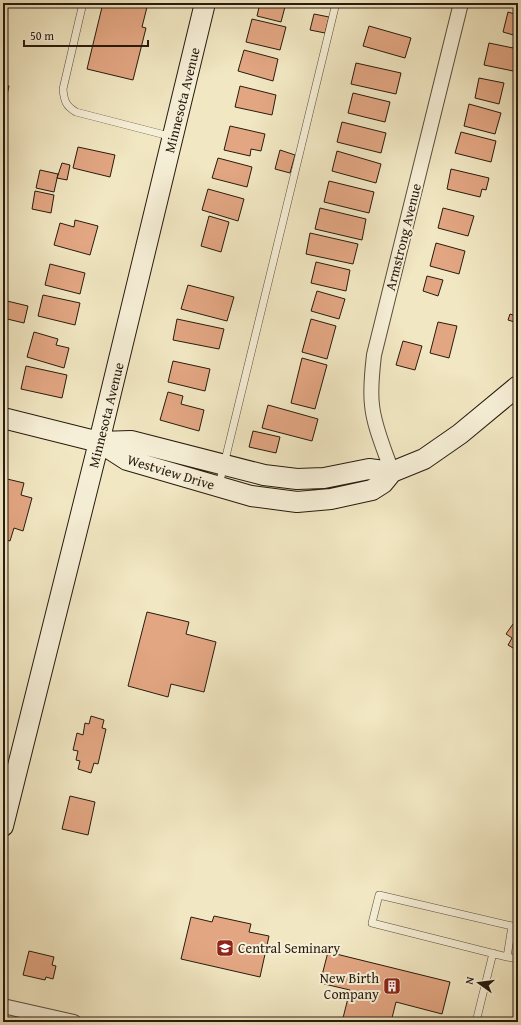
<svg xmlns="http://www.w3.org/2000/svg" width="521" height="1025" viewBox="0 0 521 1025" font-family="'Gentium Book Plus',serif">
  <style>
    .building { fill: #e2a682; stroke: #281b0e }
    .lines { fill: none; stroke-linecap: round; stroke-linejoin: round }
    .lane-casing { stroke: #5a4e3b; stroke-width: 8 }
    .street-casing { stroke: #5a4e3b; stroke-width: 16 }
    .secondary-casing { stroke: #281b0e; stroke-width: 22 }
    .lane { stroke: #f6efd7; stroke-width: 7 }
    .street { stroke: #f6efd7; stroke-width: 14 }
    .secondary { stroke: #f6efd7; stroke-width: 20 }
    .labels { text-anchor: middle; dominant-baseline: central; stroke-width: 4; stroke-linejoin: round; paint-order: stroke }
    .street-label { font-size: 14px; fill: #281b0e; stroke: #f6efd7 }
    .poi-label { font-size: 14px; fill: #281b0e; stroke: #f6efd7; text-anchor: start }
  </style>
  <rect width="100%" height="100%" fill="#f1e7c2"/>
  <filter id="stains"><feTurbulence type="fractalNoise" baseFrequency=".005" numOctaves="4"/><feColorMatrix values="0 0 0 0 .2 0 0 0 0 .09 0 0 0 0 .02 0 0 0 .5 -.17"/></filter>
  <radialGradient id="worn" r=".72"><stop offset=".6" stop-color="#630" stop-opacity="0"/><stop offset="1" stop-color="#630" stop-opacity=".3"/></radialGradient>
  <!-- building -->
  <path class="building" d="M103,3H148L142,27L146,28L133,80L87,69Z
    M260,3H286L281,22L257,16Z
    M508,12L518,15L517,36L503,32Z
    M314,14L329,17L325,33L310,30Z
    M252,19L286,27L280,50L246,42Z
    M369,26L411,38L405,58L363,46Z
    M515,40L518,41V72L484,65L489,43L513,48Z
    M244,50L278,59L273,81L238,71Z
    M356,63L401,73L396,94L351,84Z
    M479,78L504,83L499,104L475,98Z
    M3,85L9,86L3,112Z
    M240,86L276,95L272,115L235,107Z
    M353,93L390,102L385,122L348,113Z
    M469,104L501,113L495,134L464,126Z
    M342,122L386,133L381,153L337,142Z
    M230,126L265,134L261,151L251,149L250,156L224,150Z
    M461,132L496,141L491,162L455,153Z
    M78,147L115,155L110,177L73,168Z
    M280,150L295,155L290,173L275,169Z
    M337,151L381,164L376,183L332,171Z
    M218,158L252,167L247,187L212,178Z
    M62,163L70,165L67,180L57,178Z
    M451,169L489,178L486,190L482,189L480,197L447,189Z
    M40,170L58,174L54,192L36,188Z
    M329,181L374,192L369,213L324,202Z
    M208,189L244,199L238,221L202,210Z
    M35,191L54,195L51,213L32,209Z
    M320,208L366,219L362,240L315,229Z
    M443,208L474,216L468,236L438,228Z
    M209,216L229,222L221,252L201,246Z
    M75,220L98,226L90,255L54,245L60,223L74,227Z
    M310,233L358,244L353,264L306,254Z
    M436,243L465,251L459,274L430,266Z
    M316,262L350,270L346,291L311,283Z
    M50,264L85,273L80,294L45,285Z
    M427,276L443,280L438,296L423,291Z
    M188,285L234,297L227,321L181,309Z
    M317,291L345,299L339,319L311,311Z
    M43,295L80,303L75,325L38,316Z
    M7,301L28,306L24,323L3,318Z
    M518,310V323L508,320L510,314L516,316Z
    M177,319L224,329L219,349L173,340Z
    M311,319L336,326L327,359L302,352Z
    M438,322L457,326L449,358L430,353Z
    M34,332L58,339L56,345L69,348L64,368L27,357Z
    M403,341L422,346L415,370L396,365Z
    M302,358L327,365L315,409L291,403Z
    M173,361L210,369L205,391L168,382Z
    M26,366L67,375L62,398L21,389Z
    M168,392L183,396L181,404L204,410L199,431L160,420Z
    M268,405L318,419L312,441L262,428Z
    M253,431L280,437L276,453L249,447Z
    M3,478L24,483L21,495L32,498L23,531L14,528L10,541L3,539Z
    M147,612L189,622L186,634L216,642L204,692L171,684L168,697L128,686Z
    M513,624L518,627V651L508,645L512,638L506,634Z
    M91,716L104,720L102,728L106,729L98,764L94,763L91,773L78,769L80,761L76,760L78,751L73,750L77,733L83,735L85,723L89,724Z
    M70,796L95,802L88,835L62,829Z
    M214,916L251,924L249,932L269,936L260,977L181,959L191,917L212,922Z
    M29,951L54,957L52,965L56,966L53,979L46,977L45,980L23,975Z
    M328,952L450,982L442,1014L396,1002L391,1022H342L350,990L320,983Z"/>
  <g class="lines">
    <defs>
      <path id="lane" d="M83,3L63,89C64,101 66,106 76,112L173,137
        M219,485L336,3
        M507,957L512,926L379,895L372,923L507,957L518,959
        M476,1022L493,953"/>
      <path id="street" d="M392,472C385,451 374,427 372,405C370,389 372,372 374,355L461,3
        M3,1006L74,1022"/>
      <path id="secondary" d="M3,418L99,442L131,441L264,475L297,479L324,478L369,469L392,472
        M99,442L127,460L251,496L297,502L331,499L372,490L383,483L392,472L424,459L460,434L518,386
        M3,826L99,442L205,3"/>
    </defs>
    <!-- lane casing -->
    <use href="#lane" class="lane-casing"/>
    <!-- street casing -->
    <use href="#street" class="street-casing"/>
    <!-- secondary casing -->
    <use href="#secondary" class="secondary-casing"/>
    <!-- lane -->
    <use href="#lane" class="lane"/>
    <!-- street -->
    <use href="#street" class="street"/>
    <!-- secondary -->
    <use href="#secondary" class="secondary"/>
  </g>
  <!-- icons -->
  <defs>
    <symbol id="school-square" viewBox="-11 -11 22 22"><rect x="-9" y="-9" width="18" height="18" rx="4" fill="#8f2418" stroke="#f6efd7"/><path d="M0-5L7-2L0 1L-7-2ZM-4 1L0 2.5L4 1V4Q0 6-4 4Z" fill="#fff"/></symbol>
    <symbol id="building-square" viewBox="-11 -11 22 22"><rect x="-9" y="-9" width="18" height="18" rx="4" fill="#8f2418" stroke="#f6efd7"/><path d="M-4-6H4V6H1V3H-1V6H-4ZM-2.5-4.3h1.7v1.8h-1.7ZM.8-4.3h1.7v1.8H.8ZM-2.5-1h1.7V.8h-1.7ZM.8-1h1.7V.8H.8Z" fill="#fff"/></symbol>
  </defs>
  <g fill-rule="evenodd">
    <use href="#school-square" x="215" y="938" width="20" height="20"/>
    <use href="#building-square" x="382" y="976" width="20" height="20"/>
  </g>
  <g class="labels">
    <!-- street labels -->
    <g class="street-label">
      <text transform="translate(182 100) rotate(-76)">Minnesota Avenue</text>
      <text transform="translate(403 237) rotate(-76)">Armstrong Avenue</text>
      <text transform="translate(106 415) rotate(-76)">Minnesota Avenue</text>
      <text transform="translate(171 472) rotate(17)">Westview Drive</text>
    </g>
    <!-- poi labels -->
    <g class="poi-label">
      <text x="238" y="948">Central Seminary</text>
      <text x="379" y="978" text-anchor="end">New Birth<tspan x="379" dy="16">Company</tspan></text>
    </g>
  </g>
  <!-- margin -->
  <rect width="521" height="1025" fill="none" stroke="#f1e7c2" stroke-width="16"/>
  <rect x="4" y="4" width="513" height="1017" fill="none" stroke="#281b0e" stroke-width="2"/>
  <rect x="8" y="8" width="505" height="1009" fill="none" stroke="#281b0e"/>
  <!-- north arrow -->
  <g transform="translate(479 983) rotate(284)" stroke="#f6efd7" stroke-width="3" paint-order="stroke">
  <path d="M0-3L7 15L0 10L-7 15Z" fill="#281b0e"/>
  <text y="-6" font-size="11" font-weight="bold" text-anchor="middle" fill="#281b0e">N</text>
  </g>
  <!-- scale -->
  <path d="M24 40v6h124v-6" fill="none" stroke="#281b0e" stroke-width="2"/>
  <text x="30" y="40" font-size="12" fill="#281b0e" stroke="#f6efd7" stroke-width="3" paint-order="stroke">50 m</text>
  <rect width="100%" height="100%" filter="url(#stains)"/>
  <rect width="100%" height="100%" fill="url(#worn)"/>
</svg>
